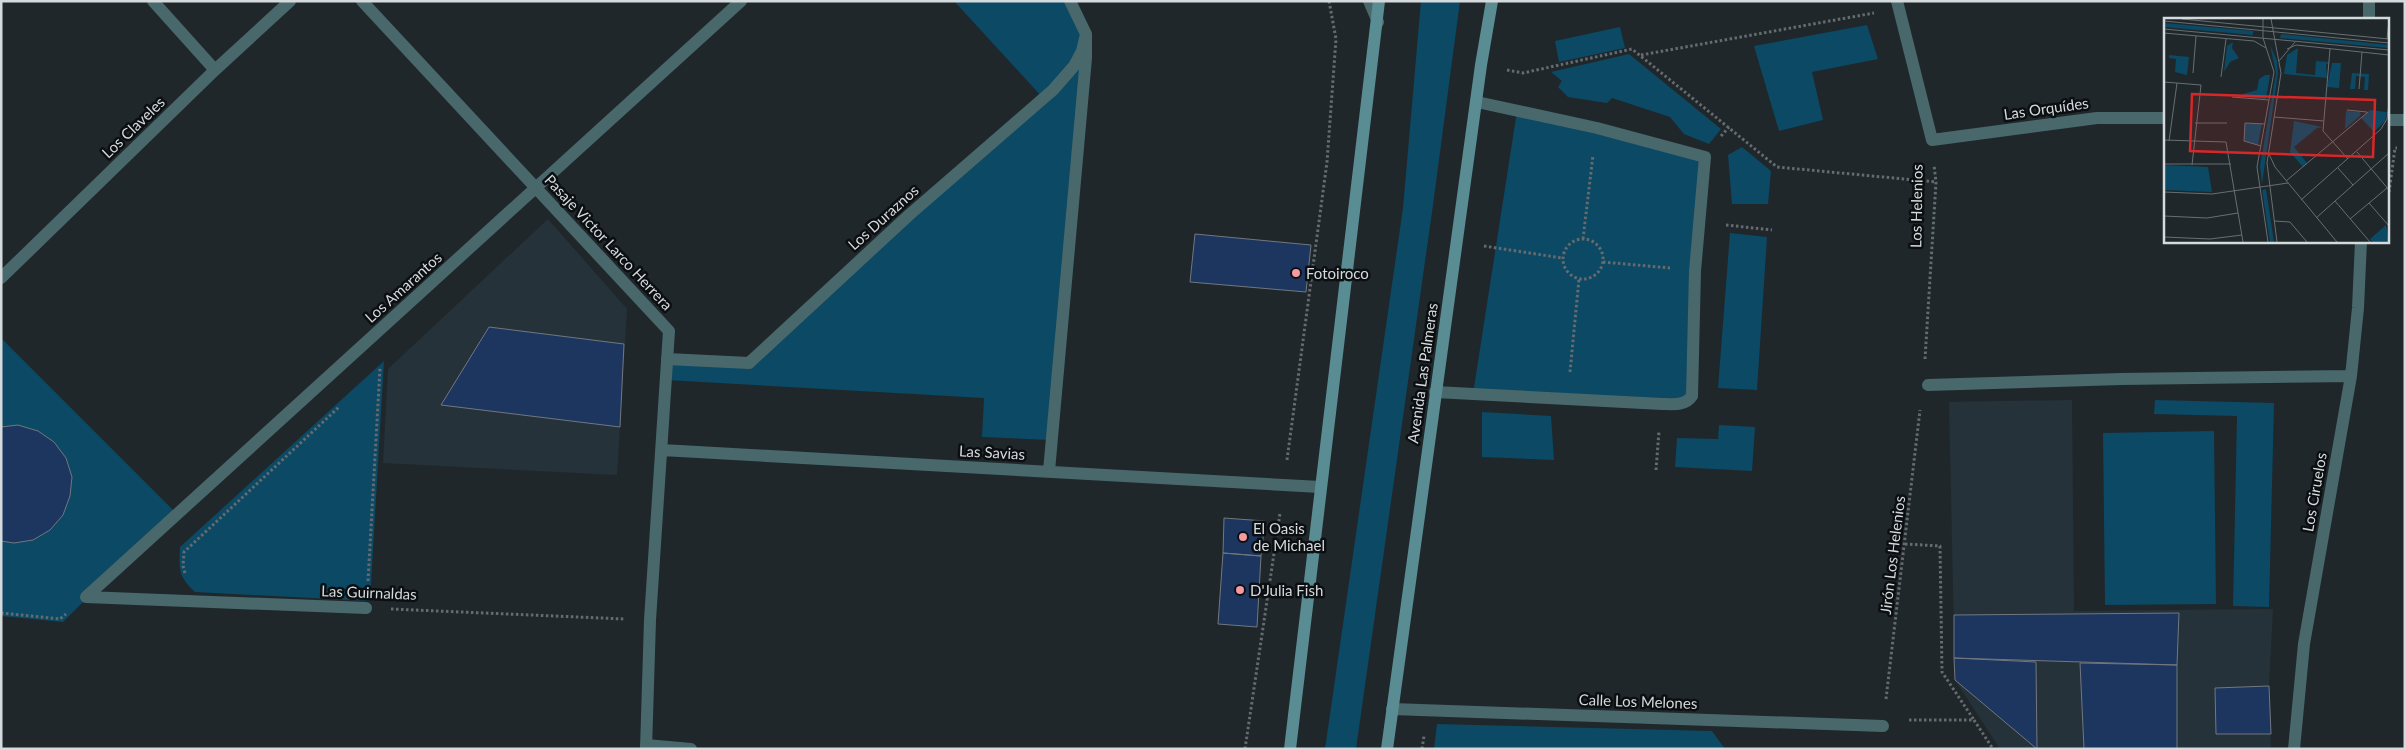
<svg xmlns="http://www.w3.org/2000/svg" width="2406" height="750" viewBox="0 0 2406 750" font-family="Lato,sans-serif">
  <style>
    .built { fill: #25323a }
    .green { fill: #0c4964 }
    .building { fill: #1d3660; stroke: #72777f }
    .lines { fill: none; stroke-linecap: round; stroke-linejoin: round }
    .path { stroke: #656b6f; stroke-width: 3; stroke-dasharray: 2.5 2.5; stroke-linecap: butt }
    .pedestrian { stroke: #49686b; stroke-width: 12 }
    .minor { stroke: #49686b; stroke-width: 12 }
    .tertiary { stroke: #49686b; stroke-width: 12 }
    .secondary { stroke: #5a8d93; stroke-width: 12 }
    .poi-dot { fill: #f49aa3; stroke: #0c0f11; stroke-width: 2 }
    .labels { text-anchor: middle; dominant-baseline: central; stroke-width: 5; stroke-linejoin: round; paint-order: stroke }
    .street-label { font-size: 15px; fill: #d5dadd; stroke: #0c0f11 }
    .poi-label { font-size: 15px; fill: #d5dadd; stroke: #0c0f11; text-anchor: start }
    .inset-road { fill: none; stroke: #686f72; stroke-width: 1 }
    .view { fill: #d62828; fill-opacity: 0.15; stroke: #d62828; stroke-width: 2.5 }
    .inset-edge { fill: none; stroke: #d5dadd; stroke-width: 2.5 }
  </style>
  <rect width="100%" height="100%" fill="#1f272b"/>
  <!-- built -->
  <path class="built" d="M548,219L627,309L617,475L383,463L388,369Z
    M2072,400L2074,611L2273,609L2269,686L2271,749H2000L1955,680L1949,402Z"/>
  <!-- green -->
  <path class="green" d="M954,1H1070L1086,34L1051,440L982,437L984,398L666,380L667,359L749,362L1043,98Z
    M1421,1H1460L1433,205L1356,749H1325L1403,208Z
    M1867,25L1878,59L1812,72L1823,120L1779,131L1754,46Z
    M1620,27L1625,48L1559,62L1555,41Z
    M1629,54L1721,129L1709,144L1684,134L1670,117L1612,98L1607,103L1568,97L1558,87L1562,81L1551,72Z
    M1517,111L1705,157L1688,401L1473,394Z
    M1742,147L1771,171L1768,204H1732L1728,155Z
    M1730,233L1767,237L1757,390L1718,388Z
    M1,338L174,511L63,622L1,616Z
    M384,361L370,601L195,592C178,576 179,570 180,547Z
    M2155,400L2274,403L2269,607L2233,606L2237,416L2154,414Z
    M1482,412L1551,416L1554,460L1482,457Z
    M1719,425L1755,427L1752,471L1675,467L1677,438L1718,439Z
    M2214,431L2216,604L2105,605L2103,433Z
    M1437,724L1712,731L1725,749H1434Z"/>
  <!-- building -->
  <path class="building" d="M1195,234L1311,245L1306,292L1190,282Z
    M489,327L624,344L620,427L441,405Z
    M18,425L38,431L54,442L66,458L72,477L70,496L63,515L50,530L33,540L14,543L1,541V427Z
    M1224,518L1265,521L1261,556L1223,553Z
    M1223,553L1261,556L1257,627L1218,624Z
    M2179,613L2177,665L1954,658V615Z
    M1954,658L2036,662L2037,749L1955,680Z
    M2080,663L2177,665V749H2084Z
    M2269,686L2271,734H2216L2215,688Z"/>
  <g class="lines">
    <!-- path -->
    <path class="path" d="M1641,55L1874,13
      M1507,70L1523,73L1632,49L1777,167L1936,182
      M1721,136L1729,127
      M2387,207L2395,148H2397
      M1726,225L1772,230
      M1563 259a20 20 0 1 1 40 0a20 20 0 1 1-40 0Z
      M1583,239L1593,155
      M1484,246L1562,258
      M1603,262L1670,268
      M1925,359L1936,182L1934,165
      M1570,372L1579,279
      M1287,460L1327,162L1336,39L1329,1
      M1656,470L1659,431
      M1905,544L1940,546L1942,672L1974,720
      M185,573L183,566L184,552L339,407
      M368,581L380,368
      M391,609L624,619
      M1,613L60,619L66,614
      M1886,699L1920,410
      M1909,720H1974L1993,749
      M1245,749L1280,513
      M1422,749L1424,736"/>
    <!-- pedestrian -->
    <path class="pedestrian" d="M667,359L749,363L909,215L1053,90L1074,66L1082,51L1086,34
      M1049,471L1086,58V34L1070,1
      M646,745L691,749"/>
    <!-- minor -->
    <path class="minor" d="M153,1L215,70
      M362,1L669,331L650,620L646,749
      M1897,1L1932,140L2097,118H2165
      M2369,19V1
      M2387,120H2405
      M1,278L215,70L290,1
      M1928,385L2121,379L2351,376
      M1435,392L1662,404C1673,404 1685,406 1692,396L1695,271L1705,157L1597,128L1477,102
      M662,450L1320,487
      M86,597L741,1
      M86,597L366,608
      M1392,709L1883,726
      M2294,749L2304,644L2351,376L2358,308L2361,241"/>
    <!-- tertiary -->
    <path class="tertiary" d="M1369,1L1378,22"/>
    <!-- secondary -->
    <path class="secondary" d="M1290,749L1379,1
      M1387,749L1481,65L1492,1"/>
  </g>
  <!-- markers -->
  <g class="poi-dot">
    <circle cx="1296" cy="273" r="5"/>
    <circle cx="1243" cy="537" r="5"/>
    <circle cx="1240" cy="590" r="5"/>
  </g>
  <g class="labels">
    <!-- street labels -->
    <g class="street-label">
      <text transform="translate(2046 108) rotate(-8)">Las Orquídes</text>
      <text transform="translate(133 127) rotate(-44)">Los Claveles</text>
      <text transform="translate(1916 206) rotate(-89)">Los Helenios</text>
      <text transform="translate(883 217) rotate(-42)">Los Duraznos</text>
      <text transform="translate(609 242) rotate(47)">Pasaje Victor Larco Herrera</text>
      <text transform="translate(403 287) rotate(-42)">Los Amarantos</text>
      <text transform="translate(1422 373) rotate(-82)">Avenida Las Palmeras</text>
      <text transform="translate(992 452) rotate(3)">Las Savias</text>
      <text transform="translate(2314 492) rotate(-80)">Los Ciruelos</text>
      <text transform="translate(1892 555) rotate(-83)">Jirón Los Helenios</text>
      <text transform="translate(369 592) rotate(2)">Las Guirnaldas</text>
      <text transform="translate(1638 701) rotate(2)">Calle Los Melones</text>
    </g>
    <!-- poi labels -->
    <g class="poi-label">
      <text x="1306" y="273">Fotoiroco</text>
      <text x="1253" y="528">El Oasis<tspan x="1253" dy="17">de Michael</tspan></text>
      <text x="1250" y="590">D'Julia Fish</text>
    </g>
  </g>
  <!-- overview -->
  <g transform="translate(2164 18)">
    <rect width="225" height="225" fill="#1f272b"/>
    <path d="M0,5L89,13V17L0,9ZM117,16L225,27V30L116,20ZM69,24L68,30L75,40L66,44L60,54L63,28ZM106,27L113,43L114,55L98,166L96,148L112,55ZM134,30L132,55L151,57L152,43L165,44L162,47L163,60L120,56L123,37ZM5,37L25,39L23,57L11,54L12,41L5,40ZM168,45H177L175,70L163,69ZM188,55L205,56L204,72H200L201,59L192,58L191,71H186ZM101,57H106L102,81L81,79L79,76L93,72L95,61ZM206,92L223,94L221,103L210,114L197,100ZM182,93L196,94L197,97L181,111ZM130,103L159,109L153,110L130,129L143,145L139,149L126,134ZM81,105L98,106L94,127L80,123ZM0,147L44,149L48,174L0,172ZM102,171L110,224H106L98,172ZM222,207L225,224H208L206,221Z" fill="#0c4964"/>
    <path class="inset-road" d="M18,1L225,21M99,1V20L110,54L93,149L104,224M107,1L117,55L103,145L113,224M0,3L225,25M0,11L225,32M0,15L90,23L102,30M223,21L225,3M123,31L132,27L225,37M166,31L159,113L184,141M115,43L131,24M29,55L32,18M57,59L62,21M0,64L37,67L28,147M195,71L198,34M68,79L105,82M183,92L203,94M110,99L160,103M31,105H63M0,122L62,124L79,224M5,123L13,65M97,128L80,123L81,105L101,106M193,134L225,172M105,136L111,149L173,224M0,146H67M174,150L189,167M122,163L204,94M0,174L48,176L124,165M137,182L217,111L223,101L225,85M171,183L206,224M205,185L225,208M0,198L43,200L74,195M152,200L225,135M186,201L223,170M110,203L126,204L143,224M0,219L46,221L78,217"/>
    <path class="view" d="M28,76L211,82L209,139L26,133Z"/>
    <rect width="225" height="225" class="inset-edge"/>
  </g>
  <!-- border -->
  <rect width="2406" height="750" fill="none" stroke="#d5dadd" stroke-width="5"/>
</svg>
